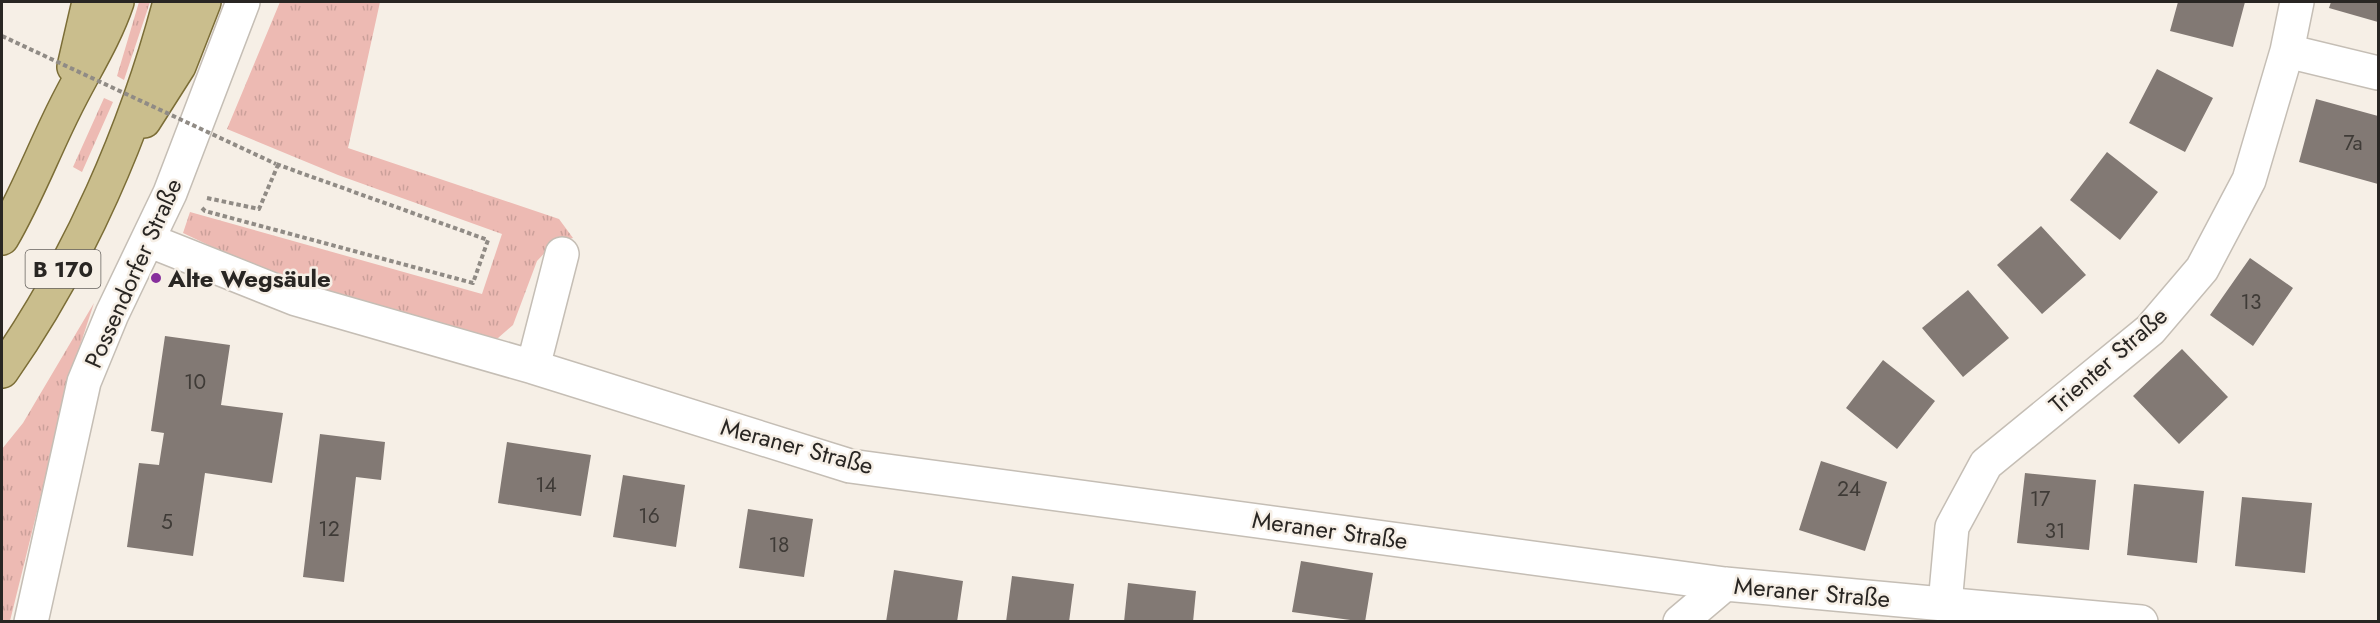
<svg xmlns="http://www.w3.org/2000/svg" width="2380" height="623" viewBox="0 0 2380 623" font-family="Jost,sans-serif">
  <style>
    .grass { fill: url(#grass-tufts) }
    .building { fill: #827974 }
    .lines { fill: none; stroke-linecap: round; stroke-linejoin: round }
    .minor-casing { stroke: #c5beb5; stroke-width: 36 }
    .major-casing { stroke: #7b6d36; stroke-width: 36 }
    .path { stroke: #908b85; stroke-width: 4; stroke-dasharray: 4.5 3; stroke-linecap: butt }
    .minor { stroke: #fff; stroke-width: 33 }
    .major { stroke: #cabe8d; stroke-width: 33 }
    .path-bridge { stroke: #908b85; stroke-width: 4; stroke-dasharray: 4.5 3; stroke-linecap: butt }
    .poi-dot { fill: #862f9c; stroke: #f6efe6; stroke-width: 2 }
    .labels { text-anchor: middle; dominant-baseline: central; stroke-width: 5; stroke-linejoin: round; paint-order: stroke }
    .number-label { font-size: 21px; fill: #3f3b37 }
    .shield { fill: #f6efe6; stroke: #66625e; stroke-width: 1.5 }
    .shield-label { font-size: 22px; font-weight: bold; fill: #292623 }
    .street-label { font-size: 24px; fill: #292623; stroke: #f6efe6 }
    .poi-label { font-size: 24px; font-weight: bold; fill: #292623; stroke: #f6efe6; text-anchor: start }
  </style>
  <defs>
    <pattern id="grass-tufts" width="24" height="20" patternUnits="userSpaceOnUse" patternTransform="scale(1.5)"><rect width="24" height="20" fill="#edbab3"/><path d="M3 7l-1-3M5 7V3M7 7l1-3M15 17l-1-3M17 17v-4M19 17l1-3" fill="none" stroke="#cba09a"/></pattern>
  </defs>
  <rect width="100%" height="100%" fill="#f6efe6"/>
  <!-- grass -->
  <path class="grass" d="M139,2H150L124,80L117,76Z
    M280,2H380L348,148L559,219L573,238L554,243L537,261L513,325L498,338L479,343C378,311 278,280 183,233L190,212L482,294L502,234L338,175L227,129Z
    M104,98L113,102L82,172L73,167Z
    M94,303L72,370L10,621L2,622V449L23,423Z"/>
  <!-- building -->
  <path class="building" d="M2178,2H2245L2233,47L2170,31Z
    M2331,2H2378V22L2329,8Z
    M2157,69L2213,98L2185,152L2129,123Z
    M2316,99L2378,116V184L2299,162Z
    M2107,152L2158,192L2120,240L2070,200Z
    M2041,226L2086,275L2042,314L1997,265Z
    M2250,258L2293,288L2253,346L2210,315Z
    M1968,290L2009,338L1963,377L1922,328Z
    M165,336L230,345L221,405L283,413L272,483L205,473L193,556L127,547L139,463L159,465L164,433L151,431Z
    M2182,349L2228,397L2179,444L2133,396Z
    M1883,360L1935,401L1897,449L1846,408Z
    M320,434L385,442L381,480L356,477L344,582L303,577Z
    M507,442L591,455L581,516L498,503Z
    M1821,461L1887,482L1865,551L1799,530Z
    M2025,473L2096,480L2089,550L2017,543Z
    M623,475L685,485L676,547L613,537Z
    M2134,484L2204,491L2197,563L2127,555Z
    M2242,497L2312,503L2305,573L2235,566Z
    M748,509L813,519L804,577L739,568Z
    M1301,561L1373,573L1365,622L1292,612Z
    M894,570L963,581L957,622H886Z
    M1012,576L1074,584L1069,622H1006Z
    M1128,583L1196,591L1193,622H1124Z"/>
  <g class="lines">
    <defs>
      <path id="minor" d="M2287,51L2378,73
        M148,240L296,299L533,367L850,466L1725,584L2141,622
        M533,367L562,254
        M1945,604L1952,527L1986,464L2150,330L2202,269L2249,180L2287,51L2297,2
        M31,622L84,382L112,314L170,193L243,2
        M1680,622L1725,584"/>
      <path id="major" d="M74,67L89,2
        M144,121L179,66L204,2
        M2,238C26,197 43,152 64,110C82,73 104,40 117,2
        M2,371C79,261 136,131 170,2"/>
    </defs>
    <!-- minor casing -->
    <use href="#minor" class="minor-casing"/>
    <!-- major casing -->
    <use href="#major" class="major-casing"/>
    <!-- path -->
    <path class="path" d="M207,198L259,209L278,165
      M202,208L205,211L473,283L488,240L276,164"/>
    <!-- minor -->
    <use href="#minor" class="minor"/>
    <!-- major -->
    <use href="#major" class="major"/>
    <!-- path-bridge -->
    <path class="path-bridge" d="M2,36L276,164"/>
  </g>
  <!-- markers -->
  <circle class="poi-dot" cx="156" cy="278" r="6"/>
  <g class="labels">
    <!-- number labels -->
    <g class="number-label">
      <text x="2353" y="143">7a</text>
      <text x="2251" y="302">13</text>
      <text x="195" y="382">10</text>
      <text x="546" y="485">14</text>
      <text x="1849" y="489">24</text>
      <text x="2040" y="499">17</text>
      <text x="649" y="516">16</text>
      <text x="167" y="522">5</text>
      <text x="329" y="529">12</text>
      <text x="2055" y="531">31</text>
      <text x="779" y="545">18</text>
    </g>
    <!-- shield labels -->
    <rect class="shield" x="25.5" y="250" width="75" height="38" rx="4.5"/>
    <g class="shield-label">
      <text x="63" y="269">B 170</text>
    </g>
    <!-- street labels -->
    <g class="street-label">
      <text transform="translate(133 273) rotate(-66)">Possendorfer Straße</text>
      <text transform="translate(2108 360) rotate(-41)">Trienter Straße</text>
      <text transform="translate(797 446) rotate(15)">Meraner Straße</text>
      <text transform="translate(1330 530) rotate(8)">Meraner Straße</text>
      <text transform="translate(1812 592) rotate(5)">Meraner Straße</text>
    </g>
    <!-- poi labels -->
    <g class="poi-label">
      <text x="168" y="278">Alte Wegsäule</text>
    </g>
  </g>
  <!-- border -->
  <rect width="2380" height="623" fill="none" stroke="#292623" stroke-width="6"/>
</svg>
